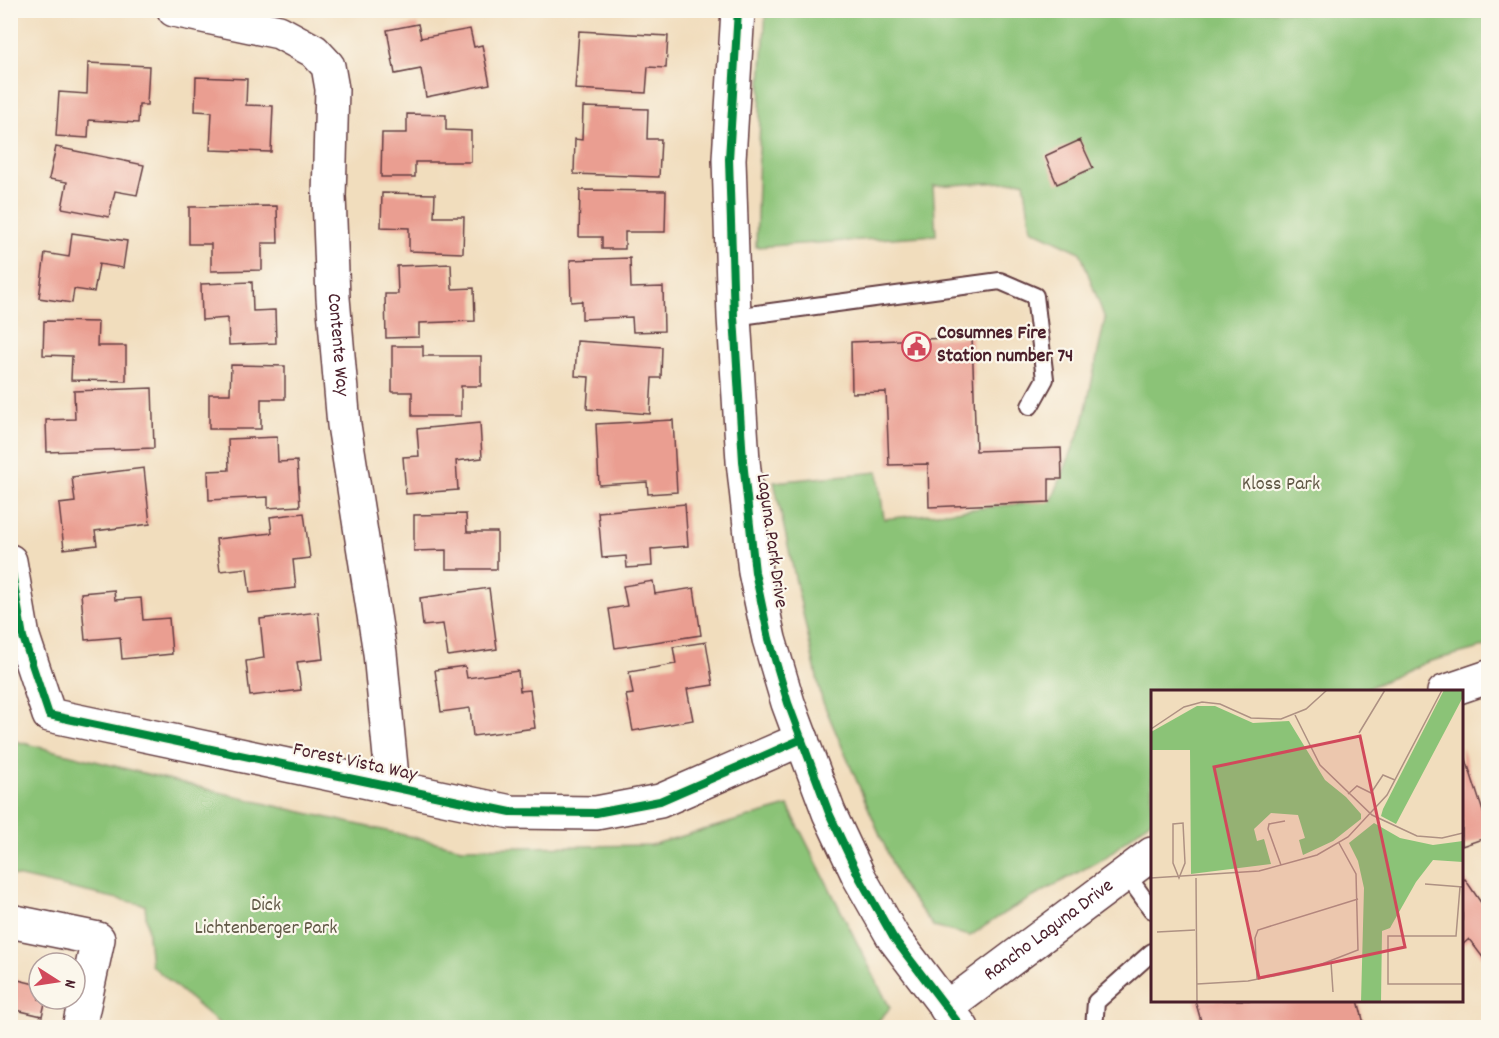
<svg xmlns="http://www.w3.org/2000/svg" width="1499" height="1038" viewBox="0 0 1499 1038" font-family="Dekko,sans-serif">
  <style>
    .green { fill: #8bc377; stroke: #6a7151; stroke-width: 1.5 }
    .building { fill: #ea9e91 }
    .lines { fill: none; stroke-linecap: round; stroke-linejoin: round }
    .lane-casing { stroke: #633c41; stroke-width: 20 }
    .street-casing { stroke: #633c41; stroke-width: 36 }
    .secondary-casing { stroke: #633c41; stroke-width: 36 }
    .lane { stroke: #fff; stroke-width: 16 }
    .street { stroke: #fff; stroke-width: 33 }
    .secondary { stroke: #fff; stroke-width: 33 }
    .cycleway-casing { stroke: #fbf7ec; stroke-width: 11 }
    .cycleway { stroke: #00873e; stroke-width: 8 }
    .labels { text-anchor: middle; dominant-baseline: central; stroke-width: 4.5; stroke-linejoin: round; paint-order: stroke }
    .poi-label { font-size: 20px; font-weight: bold; fill: #4a1f2b; stroke: #fbf7ec; text-anchor: start }
    .street-label { font-size: 20px; fill: #4a1f2b; stroke: #fbf7ec }
    .park-label { font-size: 20px; fill: #615846; stroke: #fbf7ec }
    .inset-road { fill: none; stroke: #ae9183; stroke-width: 1.5 }
    .view { fill: #d1495b; fill-opacity: 0.15; stroke: #d1495b; stroke-width: 3 }
    .inset-edge { fill: none; stroke: #4a1f2b; stroke-width: 3 }
  </style>
  <rect width="100%" height="100%" fill="#fbf7ec"/>
  <filter id="ink" filterUnits="userSpaceOnUse"><feTurbulence type="fractalNoise" baseFrequency=".0167" numOctaves="2"/><feDisplacementMap in="SourceGraphic" scale="12" xChannelSelector="R" yChannelSelector="G"/><feConvolveMatrix kernelMatrix="1 2 1 2 8 2 1 2 1" color-interpolation-filters="sRGB"/></filter>
  <filter id="wash" filterUnits="userSpaceOnUse"><feTurbulence type="fractalNoise" baseFrequency=".008" numOctaves="4" result="noise"/><feDisplacementMap in="SourceGraphic" scale="24" xChannelSelector="R" yChannelSelector="G"/><feGaussianBlur stdDeviation="1.35" result="paint"/><feColorMatrix in="noise" values="0 0 0 0 0 0 0 0 0 0 0 0 0 0 0 0 0 1.4 0 .05"/><feComposite in="paint" operator="in"/></filter>
  <g filter="url(#wash)">
    <rect width="100%" height="100%" fill="#f1ddbd"/>
    <!-- green -->
    <path class="green" d="M766,11H1488V646L1427,662L1361,691L1152,692V819L1106,857L1006,912L970,936L934,927L901,884L822,700L774,482L878,472L884,519L1052,500L1083,423L1105,319L1080,252L1031,229L1024,181L933,186L936,235L756,247L761,82Z
      M11,740L271,805L462,848L651,845L788,806L890,1008L872,1028L223,1027L151,965L145,905L11,875Z"/>
    <g id="blocks">
      <!-- building -->
      <path class="building" d="M418,24L421,38L470,29L474,47L482,45L490,84L426,97L421,69L395,74L387,30Z
        M579,31L668,36L666,68L648,67L646,93L575,89Z
        M88,63L149,66L147,105H139L138,123L89,120L88,138L56,136L59,92L87,94Z
        M196,77L247,79L246,105L273,106L271,152L210,150L212,112L195,111Z
        M583,107L648,109L647,139H661L659,177L574,174L575,139L582,140Z
        M407,114L446,115V130L471,131V162H415V177H381L382,133H407Z
        M1080,140L1093,168L1057,184L1045,156Z
        M56,147L144,165L137,195L115,191L109,217L62,208L67,182L49,179Z
        M580,190L666,191L665,232H625V249H602V237H579Z
        M382,193L435,194L434,217H464L463,253L409,251V228L381,227Z
        M277,206L278,243H262V270L211,271V244H189V207Z
        M72,233L127,241L123,268L99,264L94,292L74,289L72,303L39,298L45,253L69,257Z
        M630,258L631,288L663,287L664,331L633,332L632,317L582,319V301L571,302L570,260Z
        M451,264L452,289L474,288L475,321L419,323V337L386,338L385,294H398L397,266Z
        M252,282L253,311L275,310L276,343L229,345L228,318L202,320L201,284Z
        M44,321L98,322L97,346H126V381L71,380L72,356L43,355Z
        M972,337L976,451L1061,448L1062,479H1049V502L929,507L928,464L889,465L886,392L852,393L851,342Z
        M577,341L662,347L661,378H652L650,414L587,409L589,377L575,376Z
        M392,346H423V356H481V386H461V416H412V392H392Z
        M231,365L285,366V399H261V429H209V394H230Z
        M152,388L154,448L47,452L46,420L75,419L74,391Z
        M673,420L677,492L648,494L647,482L599,485L596,424Z
        M480,423L482,458L456,461L458,490L406,494L403,457L419,456L417,429Z
        M277,437L278,462L297,461L300,506L268,508V497L209,500L208,471L229,470L228,439Z
        M144,468L150,524L95,531L97,545L64,549L59,504L75,502L72,477Z
        M685,504L688,546L651,549L652,566L627,568L626,556L602,558L598,512Z
        M304,513L310,558L293,560L296,588L250,593L247,568L220,571L216,539L272,533L270,517Z
        M466,514L467,532H497V569H446V550L414,551V515Z
        M653,581L655,594L694,588L701,635L615,648L609,609L627,606L623,586Z
        M489,588L497,649L448,656L443,624L423,626L420,598Z
        M114,590L115,600L141,598L143,620L169,618L172,654L122,659L120,637L85,640L81,593Z
        M318,612L323,659L297,662L301,690L250,696L246,661L264,658L260,619Z
        M706,642L713,685L687,689L693,720L633,731L626,695L633,694L629,672L676,664L673,647Z
        M465,666L467,678L518,671L520,691L530,690L535,728L473,736L470,708L441,712L435,670Z
        M1462,747L1488,827V837L1462,846Z
        M1465,879L1488,913V956L1484,959L1469,939L1462,945V881Z
        M10,978L39,985V999H46L42,1016L16,1010L13,1022L10,1021Z
        M1195,1000H1358L1365,1028H1203Z"/>
    </g>
  </g>
  <g filter="url(#ink)">
    <use href="#blocks" fill-opacity="0" stroke="#633c41" stroke-width="1.5"/>
    <g class="lines">
      <defs>
        <path id="lane" d="M734,317L1000,281L1035,296L1045,379L1030,406
          M1126,874L1152,910
          M1094,1028L1096,1002L1152,952"/>
        <g id="street">
          <path id="s1" d="M174,10L279,32L314,51L328,66L332,89L329,196L333,298L344,425L380,653L393,788"/>
          <path d="M10,561L23,637L49,715L511,812L596,813L660,801L802,739"/>
          <path d="M1444,692L1488,677"/>
          <path d="M10,921L98,939L79,1028"/>
          <path id="s2" d="M946,1008L1152,854"/>
        </g>
        <path id="secondary" d="M738,10L729,159L734,317L743,461L755,572L769,639L788,703L829,813L859,877L893,937L962,1028"/>
      </defs>
      <!-- lane casing -->
      <use href="#lane" class="lane-casing"/>
      <!-- street casing -->
      <use href="#street" class="street-casing"/>
      <!-- secondary casing -->
      <use href="#secondary" class="secondary-casing"/>
      <!-- lane -->
      <use href="#lane" class="lane"/>
      <!-- street -->
      <use href="#street" class="street"/>
      <!-- secondary -->
      <use href="#secondary" class="secondary"/>
      <defs>
        <path id="cycleway" d="M738,10L729,159L734,317L743,461L755,572L769,639L788,703L829,813L859,877L893,937L962,1028
          M10,561L23,637L49,715L511,812L596,813L660,801L802,739"/>
      </defs>
      <!-- cycleway casing -->
      <use href="#cycleway" class="cycleway-casing"/>
      <!-- cycleway -->
      <use href="#cycleway" class="cycleway"/>
    </g>
  </g>
  <!-- icons -->
  <defs>
    <symbol id="civic-ring" viewBox="-11 -11 22 22"><circle r="9.5" fill="#fbf7ec" stroke="#d1495b" stroke-width="1.5"/><path d="M-.6-6.5H3V-4.5H.6V-3L4-1V1h2V6H-6V1h2V-1L-.6-3ZM-1.2 2.5V6h2.4V2.5Z" fill="#d1495b"/></symbol>
  </defs>
  <g fill-rule="evenodd">
    <use href="#civic-ring" x="900" y="330" width="33" height="33"/>
  </g>
  <g class="labels">
    <!-- poi labels -->
    <g class="poi-label">
      <text x="937" y="334">Cosumnes Fire<tspan x="937" dy="23">Station number 74</tspan></text>
    </g>
    <!-- street labels -->
    <g class="street-label">
      <text stroke="none"><textPath href="#s1" startOffset="447">Contente Way</textPath></text>
      <text transform="translate(771 541) rotate(82)">Laguna Park Drive</text>
      <text transform="translate(355 763) rotate(12)">Forest Vista Way</text>
      <text stroke="none"><textPath href="#s2" startOffset="129">Rancho Laguna Drive</textPath></text>
    </g>
    <!-- park labels -->
    <g class="park-label">
      <text x="1281" y="485">Kloss Park</text>
      <text x="266" y="906">Dick<tspan x="266" dy="23">Lichtenberger Park</tspan></text>
    </g>
  </g>
  <!-- overview -->
  <g transform="translate(1151 690)">
    <rect width="312" height="312" fill="#f1ddbd"/>
    <path d="M293,0H312V7L245,134L230,126L232,119ZM46,16H64L102,33L138,31L174,90L195,107L210,124V129L182,151L152,165L148,150L154,148L147,125L120,123L103,139L106,151L113,149L120,174L40,184L39,60H0V42ZM223,133L249,148L282,155L312,151V172L282,170L265,192L239,238L231,241L230,312H210L213,198L207,171L198,153Z" fill="#8bc377"/>
    <path class="inset-road" d="M144,25L169,75L221,125L266,146L291,148L312,143M0,39L33,17L51,12L69,14L100,28L130,29L155,19L176,0M208,43L234,0M197,104L206,96L220,103L232,85L244,90M32,133L34,173L28,188L22,173V134ZM130,175L117,139L118,134L134,131M0,188L108,181L166,165L197,147L236,105L291,0M45,188L46,312M274,194L312,197M309,197L305,246H237V294H312M6,242L44,240M180,272L182,302M106,289L104,248L107,240L207,209M46,294L97,291L158,279L207,260L205,184L188,153"/>
    <path class="view" d="M209,46L254,257L108,288L63,77Z"/>
    <rect width="312" height="312" class="inset-edge"/>
  </g>
  <!-- margin -->
  <rect width="1499" height="1038" fill="none" stroke="#fbf7ec" stroke-width="36"/>
  <!-- north arrow -->
  <g transform="translate(57 981) rotate(102)"><circle r="28" fill="#fbf7ec" stroke="#b4a19f" stroke-width="1.5"/>
  <path d="M0-4.5L10 22L0 15L-10 22Z" fill="#d1495b"/>
  <text y="-9" font-size="16" font-weight="bold" text-anchor="middle" fill="#4a1f2b">N</text>
  </g>
</svg>
